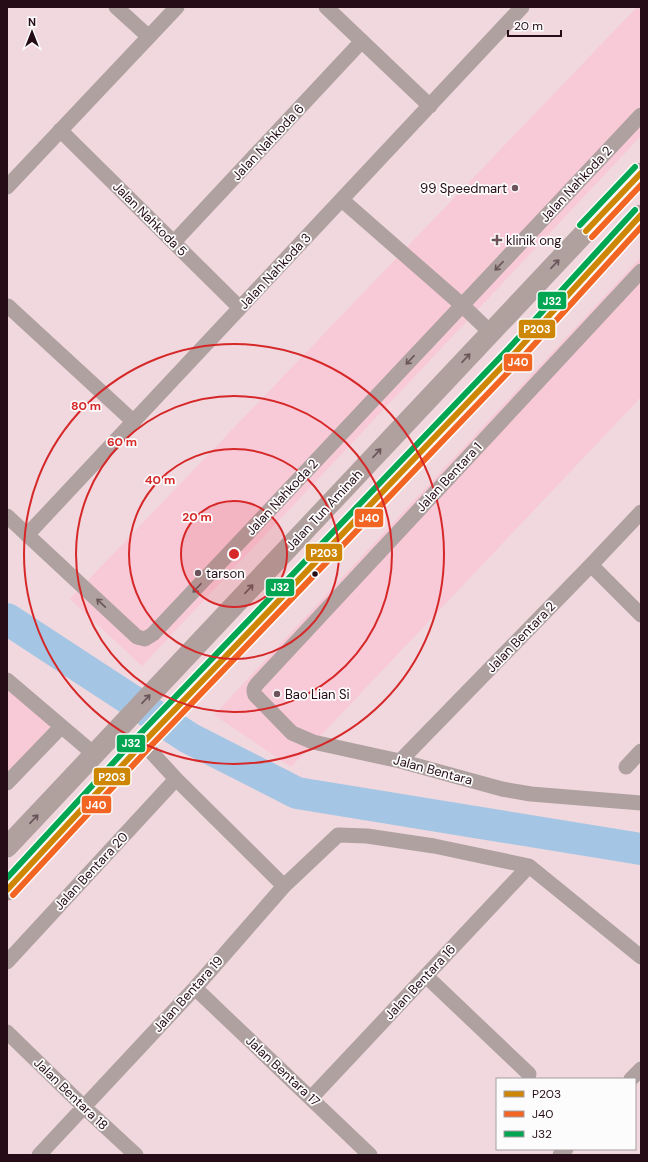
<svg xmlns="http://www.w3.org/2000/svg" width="648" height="1162" viewBox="0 0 648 1162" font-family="'DM Sans',sans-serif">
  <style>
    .built { fill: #f8c9d7 }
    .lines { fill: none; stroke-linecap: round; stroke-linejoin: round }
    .river { stroke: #a4c6e4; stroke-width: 32 }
    .minor { stroke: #afa1a0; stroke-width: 15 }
    .secondary { stroke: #b0a19f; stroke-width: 21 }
    .bus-1-casing { stroke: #fcfcfc; stroke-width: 9 }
    .bus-2-casing { stroke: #fcfcfc; stroke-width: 9 }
    .bus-3-casing { stroke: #fcfcfc; stroke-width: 9 }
    .bus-1 { stroke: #cd8704; stroke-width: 6 }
    .bus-2 { stroke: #f26522; stroke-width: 6 }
    .bus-3 { stroke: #00a651; stroke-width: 6 }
    .oneway { stroke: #6a565a }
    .oneway2 { stroke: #6a565b }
    .ring { fill: none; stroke: #d62828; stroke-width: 2 }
    .poi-dot { fill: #6c535c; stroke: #fcfcfc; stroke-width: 1.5 }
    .bus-dot { fill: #250c16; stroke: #fcfcfc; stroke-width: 1.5 }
    .labels { text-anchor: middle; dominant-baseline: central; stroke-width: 3.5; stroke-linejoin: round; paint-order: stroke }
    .street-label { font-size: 13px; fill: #250c16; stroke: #fcfcfc }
    .poi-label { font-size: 13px; fill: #250c16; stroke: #fcfcfc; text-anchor: start }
    .centre { fill: #d62828; stroke: #fcfcfc; stroke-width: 2 }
    .ring-label { font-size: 12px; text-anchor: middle; font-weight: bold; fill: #d62828; stroke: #fcfcfc; stroke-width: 3.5; stroke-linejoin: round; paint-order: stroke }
    .line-badge { stroke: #fcfcfc; stroke-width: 1.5 }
    .badge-label { font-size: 11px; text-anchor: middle; font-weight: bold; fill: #fff }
  </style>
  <rect width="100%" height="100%" fill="#f0d8de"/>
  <!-- built -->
  <path class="built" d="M637,7H641V136L142,666L70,599Z
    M641,257V397L291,767L214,715Z
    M7,689L53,727L7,774Z"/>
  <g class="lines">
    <!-- river -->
    <path class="river" d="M7,619L189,738L297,793L641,849"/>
    <!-- minor -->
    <path class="minor" d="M116,7L149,37
      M326,7L430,106
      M60,130L240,308
      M7,187L177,7
      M342,200L462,305L490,332
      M174,242L362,41
      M641,271L257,684C254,688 253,690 255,695L292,733L313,742L400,761L502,789L531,794L641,803
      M8,306L134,422
      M7,516L137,637L145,639L153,634L641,115
      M27,535L522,7
      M591,565L641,615
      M7,680L94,754
      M143,743L176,779L284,886
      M400,761L591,565L641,512
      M626,767L641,751
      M7,783L61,727
      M7,962L176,779
      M426,976L529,1074
      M195,988L370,1155
      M7,1032L84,1107L136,1155
      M631,1079L641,1069
      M311,1098L529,866
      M39,1155L195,988L284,886L338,835L367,836L434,846L529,866L641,957
      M560,1155L566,1149"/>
    <!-- secondary -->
    <path class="secondary" d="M7,847L641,173
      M7,890L143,743L515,353L641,215"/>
    <defs>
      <path id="bus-1" d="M586,231L641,173
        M7,890L143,743L515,353L641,215"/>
      <path id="bus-2" d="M592,237L641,185
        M13,895L149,748L521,359L641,227"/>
      <path id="bus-3" d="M580,225L635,167
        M7,878L137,737L509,348L635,210"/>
    </defs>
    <!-- bus-1 casing -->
    <use href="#bus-1" class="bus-1-casing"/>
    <!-- bus-2 casing -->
    <use href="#bus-2" class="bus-2-casing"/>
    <!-- bus-3 casing -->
    <use href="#bus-3" class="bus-3-casing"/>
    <!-- bus-1 -->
    <use href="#bus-1" class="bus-1"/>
    <!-- bus-2 -->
    <use href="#bus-2" class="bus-2"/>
    <!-- bus-3 -->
    <use href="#bus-3" class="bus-3"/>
  </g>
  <!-- one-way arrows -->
  <defs><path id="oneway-shaft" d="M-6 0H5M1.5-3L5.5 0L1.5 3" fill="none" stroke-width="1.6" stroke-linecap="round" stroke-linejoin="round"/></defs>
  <g class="oneway">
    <use href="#oneway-shaft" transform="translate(555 264) rotate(-47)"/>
    <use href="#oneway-shaft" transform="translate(466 358) rotate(-47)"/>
    <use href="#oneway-shaft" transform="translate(377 453) rotate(-47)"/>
    <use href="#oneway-shaft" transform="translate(249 589) rotate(-47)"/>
    <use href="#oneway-shaft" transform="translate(146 699) rotate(-47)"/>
    <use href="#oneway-shaft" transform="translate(34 819) rotate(-47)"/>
  </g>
  <g class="oneway2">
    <use href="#oneway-shaft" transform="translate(499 266) rotate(133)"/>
    <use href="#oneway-shaft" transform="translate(410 360) rotate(133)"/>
    <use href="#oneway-shaft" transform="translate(197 588) rotate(133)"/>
    <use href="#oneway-shaft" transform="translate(101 603) rotate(-137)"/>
  </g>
  <!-- distance rings -->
  <circle cx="234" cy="554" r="53" fill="#d62828" fill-opacity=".12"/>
  <g class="ring">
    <circle cx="234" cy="554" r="53"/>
    <circle cx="234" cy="554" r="105"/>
    <circle cx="234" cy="554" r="158"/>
    <circle cx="234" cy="554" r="210"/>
  </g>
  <!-- markers -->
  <g class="poi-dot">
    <circle cx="515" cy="188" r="4"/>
    <path d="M495 234h4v4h4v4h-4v4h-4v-4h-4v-4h4z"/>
    <circle cx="198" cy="573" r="4"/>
    <circle cx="277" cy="694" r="4"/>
  </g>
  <circle class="bus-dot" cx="315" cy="574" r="3.5"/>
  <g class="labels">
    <!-- street labels -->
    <g class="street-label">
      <text transform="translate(268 142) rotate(-47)">Jalan Nahkoda 6</text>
      <text transform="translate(576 184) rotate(-47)">Jalan Nahkoda 2</text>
      <text transform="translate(150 219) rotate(45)">Jalan Nahkoda 5</text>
      <text transform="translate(275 271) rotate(-47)">Jalan Nahkoda 3</text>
      <text transform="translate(449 477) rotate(-47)">Jalan Bentara 1</text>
      <text transform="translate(282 497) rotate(-47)">Jalan Nahkoda 2</text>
      <text transform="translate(324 510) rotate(-47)">Jalan Tun Aminah</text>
      <text transform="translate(521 637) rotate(-46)">Jalan Bentara 2</text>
      <text transform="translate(433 770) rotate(15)">Jalan Bentara</text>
      <text transform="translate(91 871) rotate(-47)">Jalan Bentara 20</text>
      <text transform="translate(420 982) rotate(-47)">Jalan Bentara 16</text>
      <text transform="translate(188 994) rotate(-48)">Jalan Bentara 19</text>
      <text transform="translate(283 1071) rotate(43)">Jalan Bentara 17</text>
      <text transform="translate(71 1094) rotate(44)">Jalan Bentara 18</text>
    </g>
    <!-- poi labels -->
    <g class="poi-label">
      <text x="507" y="188" text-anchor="end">99 Speedmart</text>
      <text x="506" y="240">klinik ong</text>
      <text x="206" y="573">tarson</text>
      <text x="285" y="694">Bao Lian Si</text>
    </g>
  </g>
  <circle cx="234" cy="554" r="6" class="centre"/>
  <g class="ring-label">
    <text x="86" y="410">80 m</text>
    <text x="122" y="446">60 m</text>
    <text x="160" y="484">40 m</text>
    <text x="197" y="521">20 m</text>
  </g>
  <g class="line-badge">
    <rect x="537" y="291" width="30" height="19" rx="4" fill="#00a651"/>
    <rect x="518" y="319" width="38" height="20" rx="4" fill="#cd8704"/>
    <rect x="503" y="353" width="30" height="19" rx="4" fill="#f26522"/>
    <rect x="354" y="508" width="30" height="20" rx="4" fill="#f26522"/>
    <rect x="305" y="543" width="38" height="19" rx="4" fill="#cd8704"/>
    <rect x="265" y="578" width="30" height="19" rx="4" fill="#00a651"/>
    <rect x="116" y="734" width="30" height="19" rx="4" fill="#00a651"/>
    <rect x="93" y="767" width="38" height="19" rx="4" fill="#cd8704"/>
    <rect x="81" y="795" width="31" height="19" rx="4" fill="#f26522"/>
  </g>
  <g class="badge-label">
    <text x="552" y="305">J32</text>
    <text x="537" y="333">P203</text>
    <text x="518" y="366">J40</text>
    <text x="369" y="522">J40</text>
    <text x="324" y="557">P203</text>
    <text x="280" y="591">J32</text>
    <text x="131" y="747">J32</text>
    <text x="112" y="781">P203</text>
    <text x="96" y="809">J40</text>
  </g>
  <!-- border -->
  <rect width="648" height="1162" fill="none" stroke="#250c16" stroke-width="16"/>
  <!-- legend -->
  <rect x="496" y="1078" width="140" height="72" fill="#fcfcfc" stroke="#a69ca0"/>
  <rect x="504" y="1091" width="20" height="6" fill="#cd8704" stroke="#a69ca0"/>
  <text x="532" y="1098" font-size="12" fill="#250c16">P203</text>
  <rect x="504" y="1111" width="20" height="6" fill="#f26522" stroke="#a69ca0"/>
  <text x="532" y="1118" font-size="12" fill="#250c16">J40</text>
  <rect x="504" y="1131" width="20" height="6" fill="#00a651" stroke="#a69ca0"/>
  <text x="532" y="1138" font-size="12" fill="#250c16">J32</text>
  <!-- north arrow -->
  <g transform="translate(32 32)" stroke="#fcfcfc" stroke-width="3" paint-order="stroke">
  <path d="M0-3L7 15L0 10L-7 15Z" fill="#250c16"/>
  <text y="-6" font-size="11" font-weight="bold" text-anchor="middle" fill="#250c16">N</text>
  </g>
  <!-- scale -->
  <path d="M508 30v6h53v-6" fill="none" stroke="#250c16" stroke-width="2"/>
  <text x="514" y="30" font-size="12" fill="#250c16" stroke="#fcfcfc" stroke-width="3" paint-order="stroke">20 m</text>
</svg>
